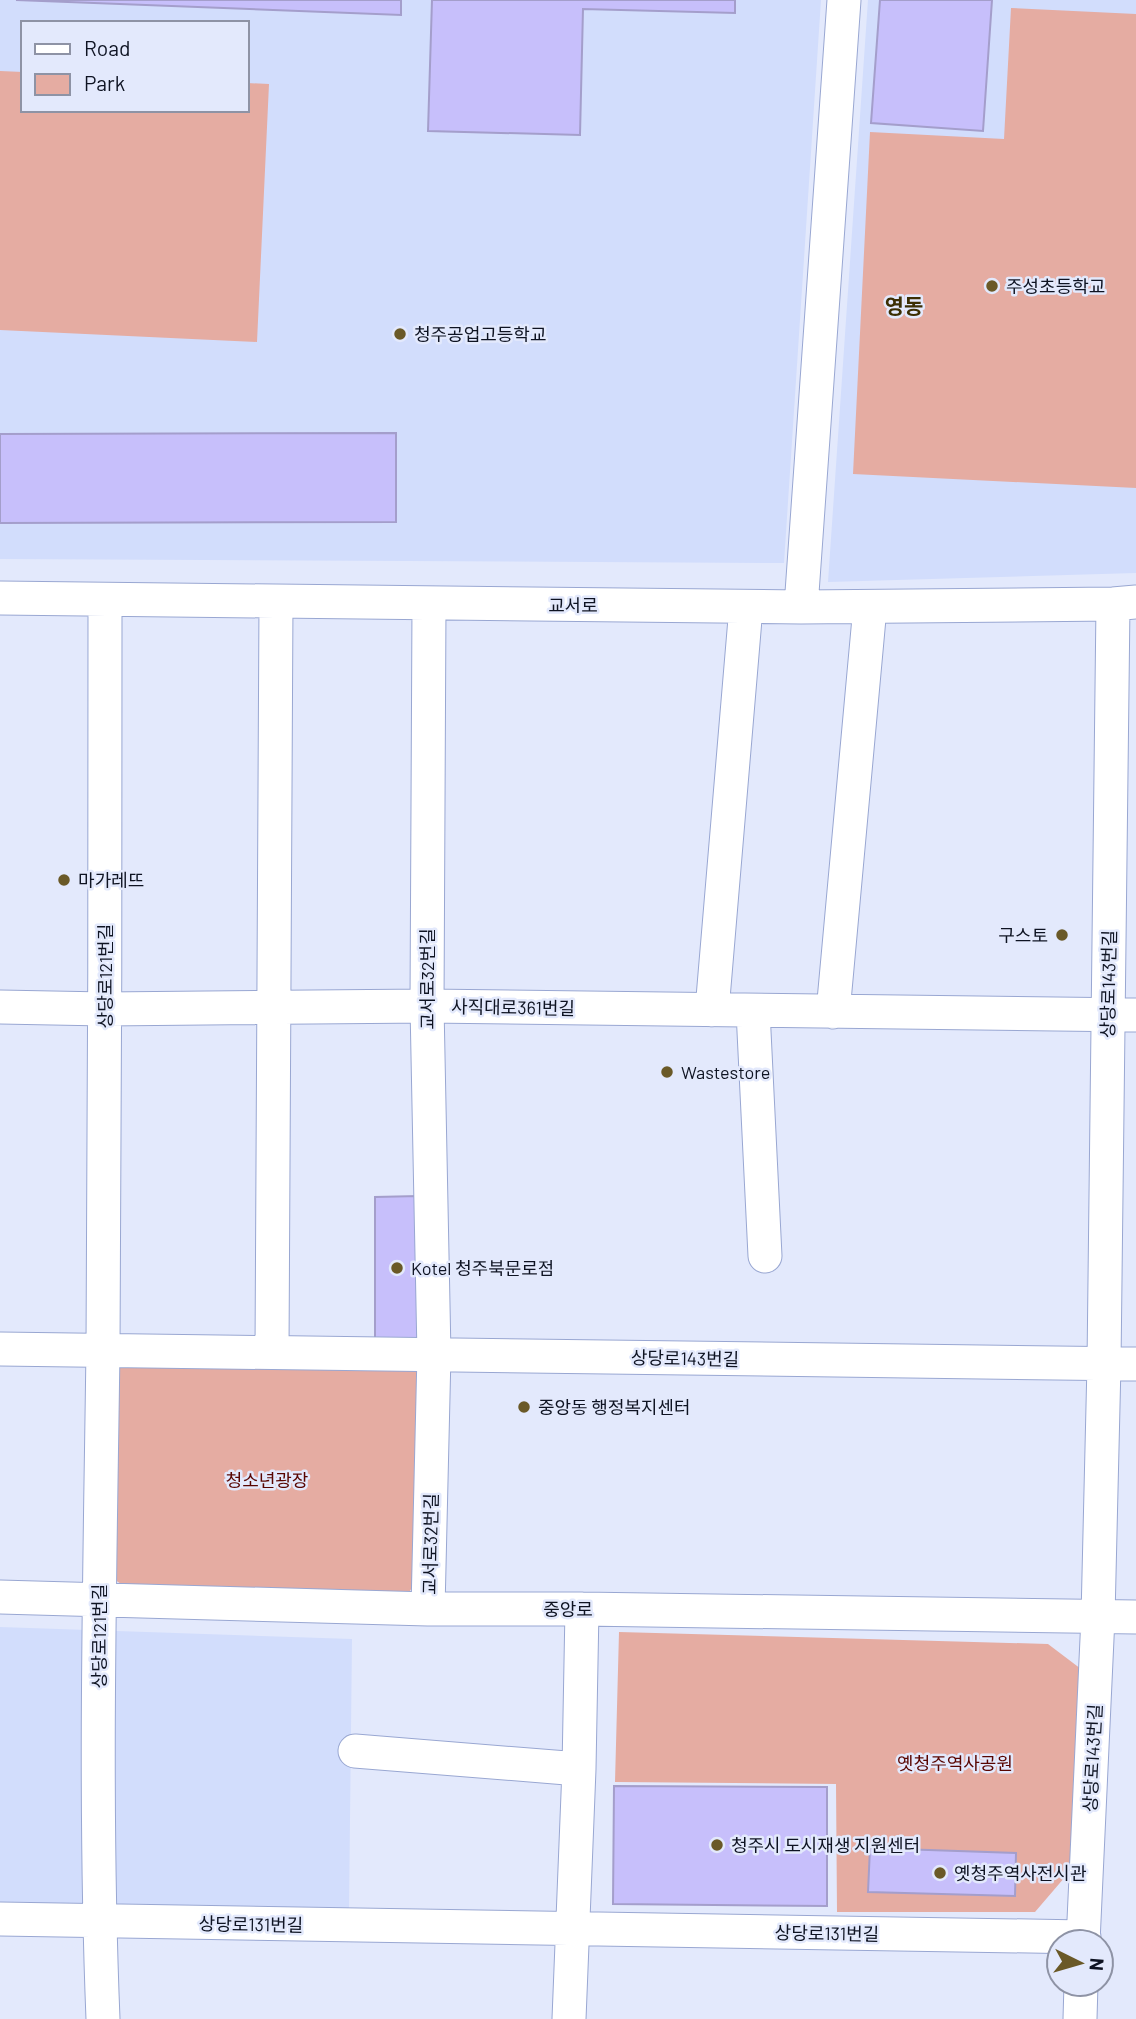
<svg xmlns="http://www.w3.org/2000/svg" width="1136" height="2019" viewBox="0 0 1136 2019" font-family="Barlow,'Noto Sans KR',sans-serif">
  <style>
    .built { fill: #d2ddfc; fill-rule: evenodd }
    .green { fill: #e5aca2 }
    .building { fill: #c7bffb; stroke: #a49ecb; stroke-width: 2 }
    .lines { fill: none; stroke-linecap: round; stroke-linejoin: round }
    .minor-casing { stroke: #99a7d2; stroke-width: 35 }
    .minor { stroke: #fff; stroke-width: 33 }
    .poi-dot { fill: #6a5927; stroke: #e3e9fc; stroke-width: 2.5 }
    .labels { text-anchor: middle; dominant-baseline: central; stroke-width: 5; stroke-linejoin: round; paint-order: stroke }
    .poi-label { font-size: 18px; fill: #0e1322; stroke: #e3e9fc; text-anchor: start }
    .street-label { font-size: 18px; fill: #0e1322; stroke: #e3e9fc }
    .park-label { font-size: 18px; fill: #580501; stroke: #e3e9fc }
    .quarter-label { font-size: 21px; font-weight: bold; fill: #3b2e03; stroke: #e3e9fc }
  </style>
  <rect width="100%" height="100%" fill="#e3e9fc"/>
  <!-- built -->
  <path class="built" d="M0,0H821L784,563L0,559ZM23,23H247V110H23Z
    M868,0H1136V573L828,582Z
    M0,1627L352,1639L349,1911L0,1906Z"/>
  <!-- green -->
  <path class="green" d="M1011,8L1136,14V488L853,474L870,132L1004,139Z
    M0,71L23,72V110H247V83L269,84L257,342L0,330Z
    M108,1359L426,1361L420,1576L403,1601L144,1599L112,1578Z
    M619,1632L1048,1644L1081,1669L1071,1870L1035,1912H837L836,1784L615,1782Z"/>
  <!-- building -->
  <path class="building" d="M16,0H401V15Z
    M432,0H735V13L583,9L580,135L428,131Z
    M880,0H992L983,131L871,123Z
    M396,433V522L0,523V434Z
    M418,1196V1342L375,1340V1197Z
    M614,1786L827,1787V1906L613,1904Z
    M870,1848L1016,1853L1015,1896L868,1892Z"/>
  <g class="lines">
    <defs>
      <path id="minor" d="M0,598L801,607L1113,604L1136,602
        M801,607L844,0
        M0,1007L105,1009L427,1006L1136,1015
        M712,1010L746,607
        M753,1011L765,1256
        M833,1012L870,607
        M0,1349L1136,1364
        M272,1352L276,602
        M0,1597L428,1609H582L1136,1617
        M428,1609L434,1354L427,1006L429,604
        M355,1751L579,1769
        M0,1919L1084,1937
        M1083,1942L1098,1617L1104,1364L1113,604
        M103,2019C94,1796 100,1572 103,1349C105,1099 105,850 105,600
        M569,2019L579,1769L582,1609
        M1080,2019L1081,1984"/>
    </defs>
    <!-- minor casing -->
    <use href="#minor" class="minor-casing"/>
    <!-- minor -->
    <use href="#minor" class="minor"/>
  </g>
  <!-- markers -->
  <g class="poi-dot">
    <circle cx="992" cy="286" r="7"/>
    <circle cx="400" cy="334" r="7"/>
    <circle cx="64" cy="880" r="7"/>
    <circle cx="1062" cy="935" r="7"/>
    <circle cx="667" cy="1072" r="7"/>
    <circle cx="397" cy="1268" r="7"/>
    <circle cx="524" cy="1407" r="7"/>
    <circle cx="717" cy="1845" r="7"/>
    <circle cx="940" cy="1873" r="7"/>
  </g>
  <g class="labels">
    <!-- poi labels -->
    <g class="poi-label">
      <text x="1006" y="286">주성초등학교</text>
      <text x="414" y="334">청주공업고등학교</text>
      <text x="78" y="880">마가레뜨</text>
      <text x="1048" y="935" text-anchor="end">구스토</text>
      <text x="681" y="1072">Wastestore</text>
      <text x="411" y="1268">Kotel 청주북문로점</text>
      <text x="538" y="1407">중앙동 행정복지센터</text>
      <text x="731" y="1845">청주시 도시재생 지원센터</text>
      <text x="954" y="1873">옛청주역사전시관</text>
    </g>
    <!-- street labels -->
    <g class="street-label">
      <text x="573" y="605">교서로</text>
      <text transform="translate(105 976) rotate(-90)">상당로121번길</text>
      <text transform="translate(427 979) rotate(-90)">교서로32번길</text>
      <text transform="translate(1108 984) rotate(-89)">상당로143번길</text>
      <text transform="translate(513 1007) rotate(1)">사직대로361번길</text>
      <text transform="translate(685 1358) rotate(1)">상당로143번길</text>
      <text transform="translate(430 1544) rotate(-89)">교서로32번길</text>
      <text x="568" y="1609">중앙로</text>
      <text transform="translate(99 1636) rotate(-90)">상당로121번길</text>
      <text transform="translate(1092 1758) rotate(-87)">상당로143번길</text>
      <text transform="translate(251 1924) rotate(1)">상당로131번길</text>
      <text transform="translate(827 1933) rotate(1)">상당로131번길</text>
    </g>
    <!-- park labels -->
    <g class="park-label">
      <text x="267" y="1480">청소년광장</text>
      <text x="955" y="1763">옛청주역사공원</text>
    </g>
    <!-- quarter labels -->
    <g class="quarter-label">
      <text x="904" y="305">영동</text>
    </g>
  </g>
  <!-- legend -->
  <rect x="21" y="21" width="228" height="91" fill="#e3e9fc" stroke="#8e93a5" stroke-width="2"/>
  <rect x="35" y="44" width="35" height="10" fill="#ffffff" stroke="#8e93a5" stroke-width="2"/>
  <text x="84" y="56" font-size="21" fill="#0e1322">Road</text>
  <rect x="35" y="74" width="35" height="21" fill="#e5aca2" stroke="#8e93a5" stroke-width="2"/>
  <text x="84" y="91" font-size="21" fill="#0e1322">Park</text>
  <!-- north arrow -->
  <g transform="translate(1080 1963) rotate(95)"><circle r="33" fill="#e3e9fc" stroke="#8e93a5" stroke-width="2"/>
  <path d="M0-5L12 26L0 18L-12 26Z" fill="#6a5927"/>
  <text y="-10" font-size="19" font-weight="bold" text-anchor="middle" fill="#0e1322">N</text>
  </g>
</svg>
